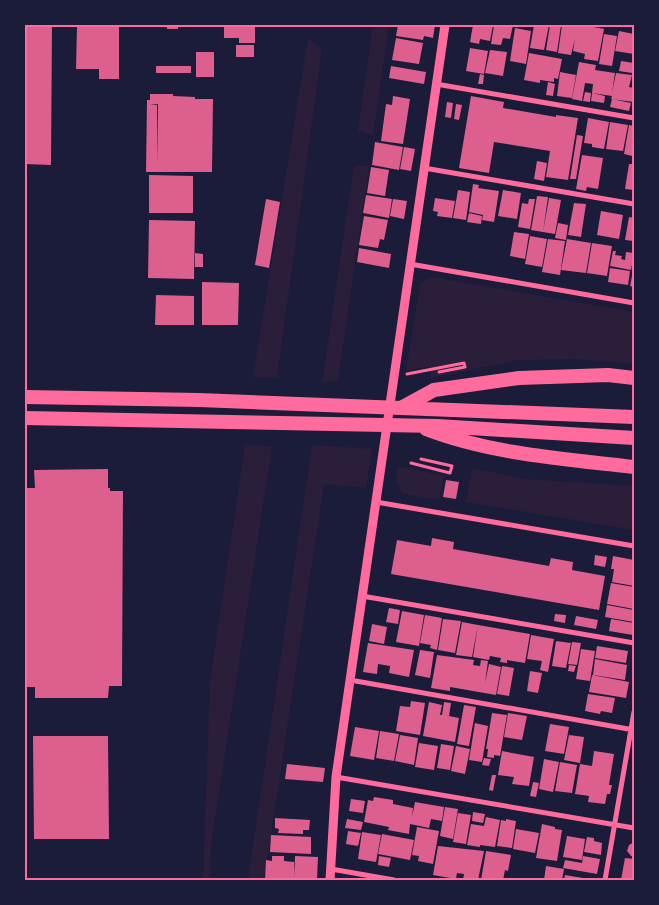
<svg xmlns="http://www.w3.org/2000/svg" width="659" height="905" viewBox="0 0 659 905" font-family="'PT Serif',serif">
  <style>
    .green { fill: #2a1e3b }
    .building { fill: #dd5f8e; fill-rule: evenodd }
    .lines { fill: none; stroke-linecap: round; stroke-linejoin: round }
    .path { stroke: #ff6b9d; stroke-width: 3 }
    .minor { stroke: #ff6b9d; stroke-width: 5 }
    .tertiary { stroke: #ff6b9d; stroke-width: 9 }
    .trunk { stroke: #ff6b9d; stroke-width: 14 }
    .neatline { fill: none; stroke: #ff6b9d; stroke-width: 2 }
  </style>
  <rect width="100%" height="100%" fill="#1b1b3a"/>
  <!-- green -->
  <path class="green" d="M373,25H389L373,136L358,130Z
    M308,39L322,49L277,377H253Z
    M354,166H369L338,381L322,382Z
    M431,277L634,312V364L574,359L518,360L431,378L429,366L406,371L420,283Z
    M245,445L272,446L211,845L210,880H203L210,682Z
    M312,445L372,449L366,488L324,484L264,880H248Z
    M398,466L444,476L439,500L403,494L396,482Z
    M472,468L526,479L634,486V530L466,502Z"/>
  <!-- building -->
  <path class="building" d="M25,25H52L51,165L25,164Z
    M102,25H119V79H99V69H76L77,27H102Z
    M167,25H178V29H167Z
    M224,25H255V43H239V38H224Z
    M398,25H435L433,38L424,36L423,40L396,36Z
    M473,25H493L490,41L480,39L479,44L470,42Z
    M494,25H513L510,39L503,38L501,45L491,44Z
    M534,25H549L544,50L530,48Z
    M550,25H561L557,52L546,50Z
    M562,25H583L604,29L598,61L584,59L585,54L573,51L575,39L571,55L558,53Z
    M515,28L531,31L526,64L510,61Z
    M619,31L634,34V54L615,51Z
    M604,34L617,36L612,66L599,64Z
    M396,38L423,43L419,64L392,60Z
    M236,45H254V57H236Z
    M470,48L488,51L484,74L466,71Z
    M490,50L507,52L503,76L485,73Z
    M196,52H214V77H196Z
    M529,53L562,59L558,79L554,78V82L540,80V83L524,80Z
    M621,61L634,63L632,73L619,71Z
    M579,62L596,65L595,70L615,73L612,93L616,73L632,75L629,87L634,88V102L611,99L612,96L592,93L593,84L585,83L582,101L572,99Z
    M156,66H191V73H156Z
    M391,66L426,72L424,84L389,78Z
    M560,72L576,75L572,98L557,96Z
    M480,74L484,75L483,84H478Z
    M548,82L555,84L553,96L546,95Z
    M585,92L591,93L590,102L583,101Z
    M592,93L605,96L604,103L591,101Z
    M150,94H173V96L195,97V99H213L212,172H146L147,100H150ZM150,104H158L157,164V105Z
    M393,96L410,99L403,144L381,141L386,104L392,105Z
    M471,96L504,102L503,108L556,117V115L578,118L568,180L546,177L550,151L494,142L489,173L459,168Z
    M612,99L631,103L629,111L610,107Z
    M447,102L453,103L451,118L445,117Z
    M456,104L462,105L459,120L454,119Z
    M588,118L609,122L604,149L592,147V144L584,143Z
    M610,122L628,125L623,151L606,149Z
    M629,125L634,126V153L632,156L624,154Z
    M577,135L583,136L576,179H570Z
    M375,142L403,147L399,170L372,165Z
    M404,147L415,149L411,171L400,169Z
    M582,155L603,158L598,189L587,187L586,191L576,189Z
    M537,161L547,163L544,181L534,179Z
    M629,164H634V190L625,189Z
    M371,167L389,170L385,196L367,193Z
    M149,175L193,176V213H149Z
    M473,184L479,185L478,188L499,191L494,222L482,220L483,215L469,212Z
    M458,190L470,192L466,220L453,218Z
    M503,190L521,193L517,219L498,216Z
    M366,195L392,199L389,218L363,213Z
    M537,196L548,197L543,232L531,230Z
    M435,198L455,201L452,218L437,216L438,212L433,211Z
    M549,198L561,200L555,234L543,232Z
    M266,199L280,202L269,268L255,265Z
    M393,199L407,201L404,219L390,216Z
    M529,199H535L530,229L518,227L522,203L528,204Z
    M574,203L586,204L581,237L568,235Z
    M601,211L623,215L619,239L597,235Z
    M469,213L482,216L481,224L467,222Z
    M364,216L388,220L384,240L380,239L378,248L359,245Z
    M629,217L634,218V241L625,240Z
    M149,220L195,221L194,279L148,278Z
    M558,223L568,225L566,240L555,238Z
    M514,232L529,234L525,259L510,256Z
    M530,236L547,239L542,267L525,264Z
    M548,239L565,241L560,275L542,272Z
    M567,239L591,243L586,273L561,270Z
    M592,243L612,246L607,276L587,273Z
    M359,248L391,254L389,268L357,262Z
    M613,251H616L615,255L622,256L621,259L625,260L626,252L634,253L631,270L610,266Z
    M195,253L203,254V267H195Z
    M610,268L630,271L628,285L608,282Z
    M633,271H634V287L630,286Z
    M202,282L239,283L238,325H202Z
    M156,295L194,296V325H155Z
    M108,469V488H110V491H123L122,686H109L108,698H35V687H25V488H35L34,470Z
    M446,480L459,482L456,499L443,497Z
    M432,538L454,542L453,549L549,566L551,558L573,562L572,570L605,576L599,610L391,574L397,540L431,546Z
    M595,555L607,557L605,567L594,565Z
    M613,556L634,560V586L612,582L614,569H611Z
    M611,583L634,587V609L607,604Z
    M607,605L634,610V622L605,617Z
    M389,608L400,610L398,624L386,622Z
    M402,611L424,615L419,646L396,642Z
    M555,614L566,615L565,623L554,621Z
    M425,615L442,618L437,650L430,648L431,645L420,643Z
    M576,616L598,620L596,629L574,625Z
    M443,619L461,621L455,653L438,650Z
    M611,619L634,623L633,635L609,631Z
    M462,622L478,625L472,657L456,655Z
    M372,624L387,627L384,644L369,641Z
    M478,625L530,634L525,663L507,660V663L500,662L501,658L490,656L489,660L473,657Z
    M531,635L554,639L548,672L540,670L542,661L527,659Z
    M556,641L571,643L566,668L552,666Z
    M572,642L581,643L577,665L568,664Z
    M368,643L414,650L409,677L389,673L390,666L378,664L377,674L363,672Z
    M597,646L628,651L626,663L595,658Z
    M581,649L595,651L590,681L576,679Z
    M420,650L434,652L430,678L415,675Z
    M437,655L474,660L473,665L480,666L481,660L488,661L485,683L489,664L501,667L496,695L450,687V691L431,688Z
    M595,659L627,665L625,680L593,675Z
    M569,665L576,666L574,672L568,671Z
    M502,666L514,668L509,696L497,694Z
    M530,671L542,673L538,693L527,691Z
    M592,675L629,682L626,698L589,692Z
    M588,694L615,698L612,713L601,711L600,714L585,711Z
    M411,701L425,703L420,735L396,731L400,706L410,707Z
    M429,702L442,705L440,715H442L444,702L451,703L449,716L459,718L455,742L423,736Z
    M464,705L476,707L469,746L457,744Z
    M492,713L507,715L500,756L494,755V758L487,757L488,749H486Z
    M508,713L527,716L522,740L504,737Z
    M475,723L488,726L482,762L469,760Z
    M550,724L569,727L564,754L545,751Z
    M355,727L379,731L374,760L350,756Z
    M380,731L399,734L394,761L376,758Z
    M400,735L418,738L414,765L395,761Z
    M569,735L584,737L580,763L564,760Z
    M33,736H108L109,839H34Z
    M419,743L438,746L434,770L415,767Z
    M441,744L454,746L450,770L437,768Z
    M456,746L470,749L465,774L451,771Z
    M502,751L534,757L529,786L512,784L514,777L498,775Z
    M594,751L614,754L609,785H612L610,794H607L605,804L588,802L589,796L575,794L580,764L592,766Z
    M484,758L491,759L489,766L482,765Z
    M544,759L559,762L553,792L539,789Z
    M560,762L577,765L572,793L555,791Z
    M287,764L325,768L323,782L285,779Z
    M492,775H496L493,791L489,790Z
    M533,782L539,783L536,797L530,796Z
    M374,797L393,800V804L413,808L412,817L415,802L444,807L442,821L431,819L429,828L410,824L409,834L388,830L389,827L364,822L368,800L373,801Z
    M351,799L365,801L363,813L349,811Z
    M445,807L458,809L453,839L440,836Z
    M473,812L485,814L483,823L472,821Z
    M458,813L471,815L466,844L453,842Z
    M486,817L500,820L495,847L480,845V847L467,845L471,824L484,826Z
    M275,818L310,820L309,830H303V834L278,833L279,829L275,828Z
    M347,819L363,822L361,830L345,828Z
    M506,819L516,821L512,848L497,846L501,820L506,821Z
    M542,824L555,827V829L562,830L557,861L536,858Z
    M417,827L439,831L433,864L418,861L419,856L412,855Z
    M516,829L539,833L535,853L513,849Z
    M348,831L361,833L358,846L346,844Z
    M362,832L381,835L376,862L358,859Z
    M382,834L414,840L410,860L378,854Z
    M271,835L311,837V854L270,852Z
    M567,836L585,839L582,860L563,857Z
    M587,837L594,838V841L602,843L601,855L584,852Z
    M634,842V857L631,856L627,851L629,845Z
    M438,846L484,851L478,880H463L464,874L457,873L456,879L433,875Z
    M486,851L511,855L508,871L505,870L503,880H481Z
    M272,856H284V861L294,862V877L295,856L318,857L317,880H265L266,860L272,861Z
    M379,856L391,858L389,867L378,865Z
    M583,856L600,859L597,874L563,868L565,860L582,863Z
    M625,858L634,859V880H621Z
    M546,866L564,869L562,880H544Z
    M565,875L589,879V880H564Z"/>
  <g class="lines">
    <!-- path -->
    <path class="path" d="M407,374L464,363L465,367L439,372
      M411,463L450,473L452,466L421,459"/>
    <!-- minor -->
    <path class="minor" d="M436,84L634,118
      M424,168L634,204
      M410,264L634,303
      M376,502L634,546
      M362,596L634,643
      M350,680L634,730
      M336,777L634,828
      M331,869L394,880
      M605,880L634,712"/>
    <!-- tertiary -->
    <path class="tertiary" d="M330,880L336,777L445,25"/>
    <!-- trunk -->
    <path class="trunk" d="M25,397L199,400L634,417
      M401,408L434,390L519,378L608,375L634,378
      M25,418L437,426L634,438
      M426,429C490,454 566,459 634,467"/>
  </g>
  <!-- border -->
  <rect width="659" height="905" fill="none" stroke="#1b1b3a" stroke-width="52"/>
  <rect x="26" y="26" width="607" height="853" class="neatline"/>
</svg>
